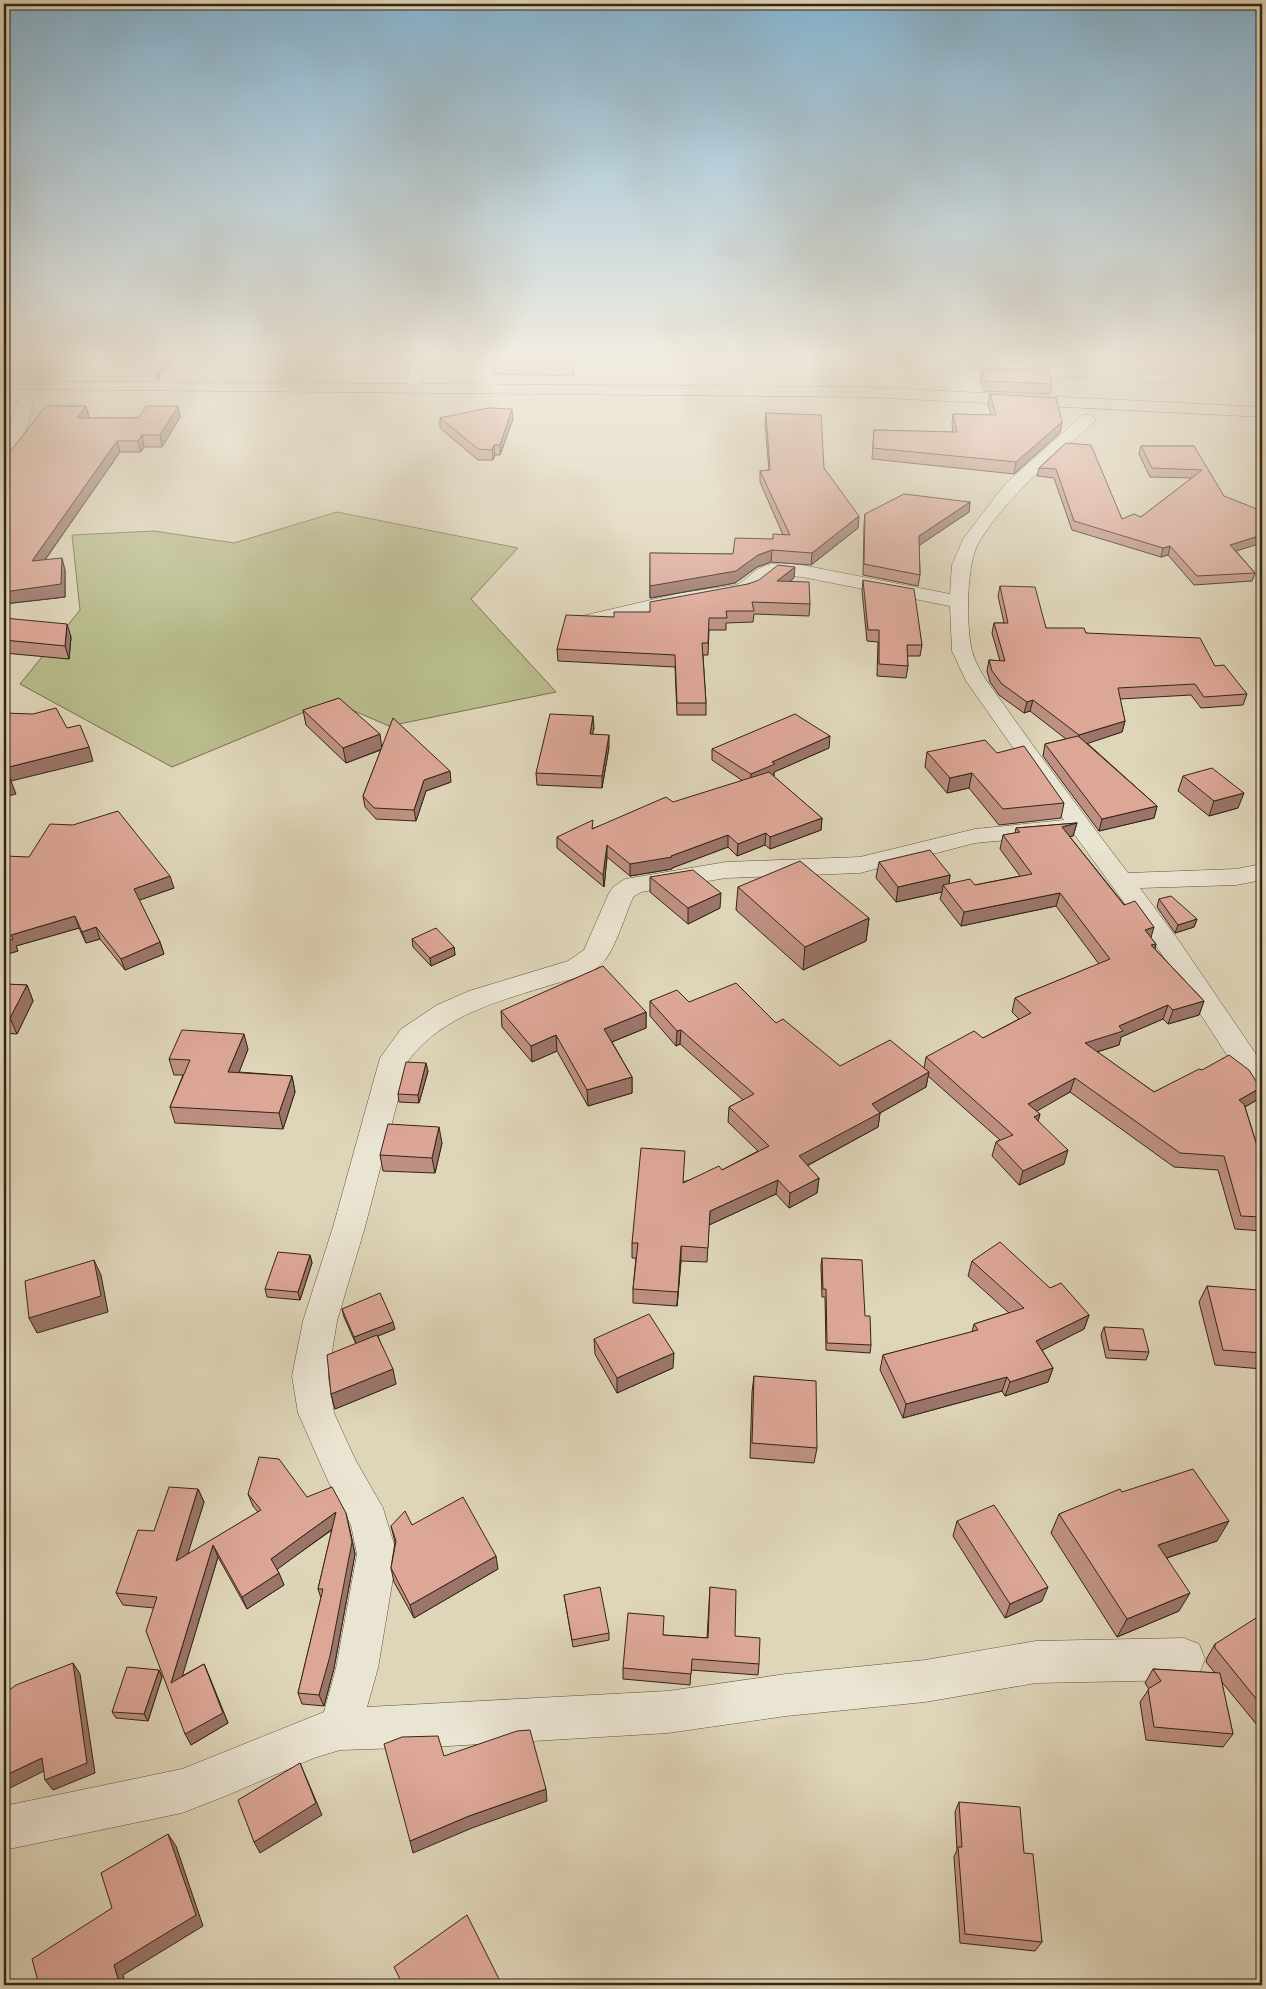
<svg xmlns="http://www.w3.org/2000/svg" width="1266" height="1989" viewBox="0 0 1266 1989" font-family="'Gentium Book Plus',serif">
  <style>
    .green { fill: #b8bb8b; stroke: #767050 }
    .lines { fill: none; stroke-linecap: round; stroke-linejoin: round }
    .stream { stroke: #6e7d75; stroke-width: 5 }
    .minor-casing { stroke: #5e513f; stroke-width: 1 }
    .highway-casing { stroke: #332516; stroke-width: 1 }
    .minor { fill: #eae4d2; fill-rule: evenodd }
    .highway { fill: #dfd5b9; fill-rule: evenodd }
    .wall { fill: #be9083; stroke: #332516 }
    .shaded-wall { fill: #9b756a; stroke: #332516 }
    .building { fill: #dda798; stroke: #332516 }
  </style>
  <rect width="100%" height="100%" fill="#dfd5b9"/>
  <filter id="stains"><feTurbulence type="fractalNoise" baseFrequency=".004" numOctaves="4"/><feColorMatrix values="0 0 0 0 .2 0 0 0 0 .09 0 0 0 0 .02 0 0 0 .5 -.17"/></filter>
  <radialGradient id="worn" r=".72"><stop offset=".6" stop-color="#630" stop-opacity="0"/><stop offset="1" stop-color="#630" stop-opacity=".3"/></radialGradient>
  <!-- green -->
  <path class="green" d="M337,512L518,548L471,599L556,692L389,726L331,701L172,767L20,684L80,610L72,535L154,531L234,543Z"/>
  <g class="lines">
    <!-- stream -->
    <path class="stream" d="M158,378L159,374L175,358"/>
    <defs>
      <path id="minor" d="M412,358H426L420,388L413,392L406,388Z
        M1105,368L1165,375L1172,379L1165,383L1105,376L970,377L963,373L970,369Z
        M25,397L33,402C30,419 24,448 4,453C4,435 14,420 17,402Z
        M1088,414L1096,419L1094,422C1052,460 1008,495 979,542C966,563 966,627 972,651C978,673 997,694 1009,712C1048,767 1088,820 1128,873L1236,869L1262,864V880L1236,885L1140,888L1179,941L1262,1063V1097L1252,1094L1161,953L1074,834L975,843L860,873L726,878L641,892L633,897C626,914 615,948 605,960C593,975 571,979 554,984C500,1001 443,1014 408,1061L365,1227L337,1321L328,1376L334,1413L355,1459L383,1508L397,1554L378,1668L367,1707L668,1691L786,1674L925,1660L1036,1641L1184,1638L1199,1644L1205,1659L1199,1674L1184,1680L1036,1683L925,1702L786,1716L668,1733L432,1747L340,1750L314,1758L228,1795L182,1813L4,1850V1806L182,1769L324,1712L336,1668L357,1554L351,1525L329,1483L298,1413L292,1376L303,1321L333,1227L380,1058L401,1029L437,1005L469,991L568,961L584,950L609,893L613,887L625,879L726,862L860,857L975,829L1064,820L966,681L952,651L950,606L802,577L777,575L757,590L747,594L681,605L589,626L582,624L579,620L582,616L681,593L736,585C746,581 752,571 762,567C775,561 789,564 802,565L950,594L952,565L963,539L1005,484L1082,416Z"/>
      <path id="highway" d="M4,381L865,387L1262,407V417L865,397L4,389Z"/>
    </defs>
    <!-- minor casing -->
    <use href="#minor" class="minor-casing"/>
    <!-- highway casing -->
    <use href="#highway" class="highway-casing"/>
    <!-- minor -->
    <use href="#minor" class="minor"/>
    <!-- highway -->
    <use href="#highway" class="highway"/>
  </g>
  <!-- wall -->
  <path class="wall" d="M490,358H572L574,364V376L494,374Z
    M982,369L1052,384L1050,394L984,391L980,379Z
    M990,394L1062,422L1060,433L1014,474L872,459L874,430L953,432L952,424L953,414L991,415L988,405Z
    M86,406L89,417L88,418H138L178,406L180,417L162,447H144L141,452H120L45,560L65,570V597L4,604Z
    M766,413L824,468L858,528L811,565L771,562L757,567L735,583L650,598V553L733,554L783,535L760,482V471L769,470L765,424Z
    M440,418L513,419L500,455H495L493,460H478L440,428Z
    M1066,443L1122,519L1141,517L1192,478L1150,477L1139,454L1141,446H1194L1236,551L1255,573L1252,581L1194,585L1168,555L1161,557L1072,530L1054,478L1037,476L1039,468Z
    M970,502L969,512L919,545L920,575L918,586L863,575L864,525L865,514Z
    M794,578L790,581L810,604L809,616L754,614L753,622L726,623V630H709L708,655H703L706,703V715H677L675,667L558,661L557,649L614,617L650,612L748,584Z
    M863,580L922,645L920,656H907L908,666L906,678L877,676L878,642L867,641L862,591Z
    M1000,586L1046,628L1086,633L1215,666L1247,694L1243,705L1201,708L1191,695L1120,699L1125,721L1122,732L1087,743L1157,806L1154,818L1099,831L1043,756L1045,744L1066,739L1030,711L1024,713L999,695L990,682L987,671L989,660L1000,661L992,633L994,623H1004L998,596Z
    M4,618L71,637L69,659L4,653Z
    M303,710L382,748L451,782L426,791L416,821L376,819L365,807L363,796L381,750L346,763L306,725Z
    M594,728L592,734L609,747L602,788L537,785L536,773Z
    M829,748L774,772V776H773L822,818L821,830L770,849L765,845L737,856L728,847L672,868V869L630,876L607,857L604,887L557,848V837L594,828L743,781L712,760V749Z
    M927,752L1064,803L1061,818L999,825L969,788L947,793L925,767Z
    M1183,776L1238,808L1209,816L1178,791Z
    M1077,823L1073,836L1070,837L1156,944L1155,949L1204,1001L1199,1015L1168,1024L1163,1019L1121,1037L1119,1045L1097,1052L1154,1092L1202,1070L1256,1081L1262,1083V1094L1260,1098L1245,1107L1262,1162V1231L1235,1229L1218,1170L1174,1167L1070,1092L1036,1111L1040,1114L1038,1121L1064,1164L1019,1185L992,1156L996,1142L1000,1140L928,1076L926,1087L880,1113L878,1127L807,1166L819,1178L817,1193L789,1208L776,1194L709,1225L707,1262L681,1261L677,1306L633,1303V1289L636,1258H632V1243L683,1182L722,1170L758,1151L728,1122L729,1107L743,1100L680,1044L676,1046L650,1016V1001L689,1002L776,1023L840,1066L924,1068L926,1057L983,1038L1019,1019L1012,1012L1015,998L1099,964L1056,906L961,926L940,899L942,892L896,902L876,878L879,862L950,875L949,884L975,885L1020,876L1000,849L1003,835L1015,833L1016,828Z
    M4,856L174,888L139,900L160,942L164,954L125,970L100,939L86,943L79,928L16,946L18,951L4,955Z
    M650,877L720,908L688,924L650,892Z
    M738,887L869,918L866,941L803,970L736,910Z
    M1159,899L1197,919L1194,927L1175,933L1157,907Z
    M412,939L454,947L455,955L431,966L413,947Z
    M4,984L27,985L33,1001L17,1034L4,1033Z
    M501,1011L646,1012V1028L612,1042L632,1077V1093L588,1106L557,1051L532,1062L502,1027Z
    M248,1049L239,1072L292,1076L295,1092L283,1129L175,1123L170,1107L183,1075H174L169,1059Z
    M428,1071L419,1103L399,1102L398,1094Z
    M442,1143L435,1173L383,1171L380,1155Z
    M310,1255L312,1263L300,1300L267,1297L265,1289Z
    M822,1258L871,1345L870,1353L826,1350L825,1297H822L821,1266Z
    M972,1261L1050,1288L1089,1315L1084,1329L1042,1350L1053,1368L1048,1382L1005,1396L1002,1391L903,1418L880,1370L883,1355L972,1332L974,1324L1009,1313L968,1276Z
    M1207,1286L1262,1302V1369L1215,1365L1199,1302Z
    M342,1309L395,1329L378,1336L396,1384L335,1409L331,1394L356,1344L344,1317Z
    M1104,1327L1149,1352L1146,1360L1106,1358L1101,1335Z
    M594,1339L673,1368L617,1393L595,1354Z
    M754,1376L817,1448L814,1463L750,1458L752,1392Z
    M198,1489L204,1502L187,1555L258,1512L253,1506L248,1494L307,1497L349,1526L355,1554L334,1668L324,1706L302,1704L298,1693L321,1598L318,1589L332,1530L277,1569L284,1585L247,1609L218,1557L182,1676L204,1664L209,1676L228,1723L191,1745L154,1608L123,1605L116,1593Z
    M1122,1492L1217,1541L1167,1558L1179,1611L1117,1637L1051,1533L1059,1514Z
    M957,1521L1042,1601L1005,1618L953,1536Z
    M412,1525L498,1569L414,1618L394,1582L391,1568L395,1542L391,1526Z
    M710,1587L735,1636L759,1664L758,1675L691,1670L690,1685L623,1679V1668L663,1635L707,1638Z
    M564,1595L609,1633V1640L573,1647Z
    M1262,1624V1731L1221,1681L1233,1734L1223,1747L1146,1740L1140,1702L1149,1689L1145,1683L1153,1669L1215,1673L1206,1662L1207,1658L1215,1644Z
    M159,1670L162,1677L148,1721L116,1718L112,1712Z
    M959,1802L1024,1853L1042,1942L1035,1951L960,1943L954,1857L957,1850L955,1812Z"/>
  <!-- shaded-wall -->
  <path class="shaded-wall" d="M86,406L89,417L80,429L77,418Z
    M178,406L180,417L162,447L160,435Z
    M512,409L513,419L500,455V445Z
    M1062,422L1060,433L1014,474L1016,462Z
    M142,435L144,447L141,452L138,441Z
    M117,441L120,452L35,574L32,561Z
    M494,445L495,455L493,460L492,450Z
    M970,502L969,512L917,547L919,536Z
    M859,516L858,528L811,565L812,553Z
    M1262,535V543L1227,554L1230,545Z
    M1170,546L1168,555L1161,557L1163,548Z
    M772,550L771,562L757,567L735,583L650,598V586L758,555Z
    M62,558L65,570V597L4,604V592Z
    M795,567L794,578L776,593L777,581Z
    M67,624L71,637L69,659L65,646Z
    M1033,700L1030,711L1024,713L1027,702Z
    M593,716L594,728L590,746V734Z
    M1125,721L1122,732L1077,747L1079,735Z
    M380,734L382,749L346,763L343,748Z
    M609,735V747L602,788V776Z
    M830,736L829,748L774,772V776L750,785L751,774L772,762Z
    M89,747L93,761L11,781L16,794L4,797V782L5,768Z
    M450,771L451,782L426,791L416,821L414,810L424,780Z
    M972,773L969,788L947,793L950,778Z
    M1244,793L1238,808L1209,816L1214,801Z
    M1157,806L1154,818L1099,831L1102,819Z
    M822,818L821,830L770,849V837Z
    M1077,823L1073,836L1059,840L1062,827Z
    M766,833L765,845L737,856L738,844Z
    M728,835V847L672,868V869L630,876V864L671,856Z
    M607,845V857L604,887L603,875Z
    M950,875L948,890L943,885L942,892L896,902L898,887Z
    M170,876L174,888L137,901L134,889Z
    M721,893L720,908L688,924V908Z
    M1060,893L1056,906L961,926L964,912Z
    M75,916L79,928L16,946L18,951L4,955V942L11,935Z
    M869,918L866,941L803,970L805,947Z
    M1197,919L1194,927L1175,933L1178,925Z
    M96,927L100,939L86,943L82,932Z
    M1154,927L1150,941L1145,930Z
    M160,942L164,954L125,970L121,959Z
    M1156,944L1152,958L1151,945Z
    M454,947L455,955L431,966L430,958Z
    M27,985L33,1001L17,1034L10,1018Z
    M1204,1001L1199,1015L1168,1024L1173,1010Z
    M1168,1005L1163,1019L1121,1037L1119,1045L1080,1057L1085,1043L1119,1026Z
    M646,1012V1028L604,1045V1029Z
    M681,1030L680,1044L676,1046L677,1031Z
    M244,1034L248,1049L233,1088L228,1072Z
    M556,1035L557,1051L532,1062L531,1046Z
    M426,1063L428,1071L419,1103L418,1095Z
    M929,1072L926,1087L880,1113L878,1127L797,1171L799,1156L872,1104Z
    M292,1076L295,1092L283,1129L279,1113Z
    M632,1077V1093L588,1106L587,1090Z
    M1075,1078L1070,1092L1025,1118L1028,1104Z
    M1262,1087V1094L1260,1098L1233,1114L1239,1100Z
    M1040,1114L1036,1128L1034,1117Z
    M439,1127L442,1143L435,1173L432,1158Z
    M1068,1150L1064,1164L1019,1185L1023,1171Z
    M819,1178L817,1193L789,1208L790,1193Z
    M778,1180L776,1194L709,1225L710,1211Z
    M681,1246V1261L677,1306L678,1292Z
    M310,1255L312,1263L300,1300L298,1292Z
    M94,1260L101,1275L108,1312L37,1333L29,1318Z
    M1089,1315L1084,1329L1031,1356L1036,1341Z
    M393,1322L395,1329L356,1345L354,1337Z
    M674,1353L673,1368L617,1393V1378Z
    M1053,1368L1048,1382L1005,1396L1010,1382Z
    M393,1369L396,1384L335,1409L331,1394Z
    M1007,1377L1002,1391L903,1418L906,1404Z
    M198,1489L204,1502L182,1573L176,1561Z
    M336,1512L339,1524L275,1571L271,1559Z
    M346,1513L349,1526L355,1554L334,1668L324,1706L319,1695Z
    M1229,1521L1217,1541L1148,1564L1158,1545Z
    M213,1545L218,1557L177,1694L171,1683Z
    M496,1556L498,1569L414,1618L410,1605Z
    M279,1573L284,1585L247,1609L242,1597Z
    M1048,1587L1042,1601L1005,1618L1010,1604Z
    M1190,1593L1179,1611L1117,1637L1127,1619Z
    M73,1663L80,1674L95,1773L53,1790L45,1780Z
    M204,1664L209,1676L228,1723L191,1745L185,1734Z
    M159,1670L162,1677L148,1721L144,1714Z
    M42,1758L50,1768L4,1791V1776Z
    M300,1763L322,1815L260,1853L254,1842Z
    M546,1789L547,1801L472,1828L413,1853L410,1841L469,1816Z
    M168,1834L176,1846L203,1926L123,1975L126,1985H120L114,1965Z"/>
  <!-- building -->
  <path class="building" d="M492,358H572L574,364L493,362Z
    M982,369L1049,371L1052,384L985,381Z
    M990,394L1056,398L1062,422L1016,462L873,448L874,430L957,432L953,414L996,415Z
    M46,406H86L77,418H138L146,406H178L160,435H142L138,441H117L32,561L62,558L61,584L4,592V459Z
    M488,408L512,409L500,445H494L492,450L478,449L440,418Z
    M766,413L821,415L824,468L859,516L812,553L772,550L758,555L736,571L650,586V553L733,554L735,538L773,539V534L790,535L760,471L770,470Z
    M1066,443L1091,445L1122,519L1134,514L1141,517L1202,470L1152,468L1141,446H1194L1224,496L1262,511V535L1230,545L1255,573L1197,576L1170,546L1163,548L1074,521L1056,469L1039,468Z
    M904,494L970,502L919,536L920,575L864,564L865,514Z
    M778,565L795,567L777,581L809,582L810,604L752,602L754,611H726L727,618H709L708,643H702L706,703H677L675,655L557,649L566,615L614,617V612H650V602L748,584L759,580Z
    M863,580L914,589L922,645H907L908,666L879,664V630H868Z
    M1000,586L1035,587L1046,628H1084L1086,633L1200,638L1215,666L1224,665L1247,694L1204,697L1195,684L1118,688L1125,721L1079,735L1033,700L1027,702L1002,684L992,671L989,660L1005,661L994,623H1008Z
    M4,618L67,624L65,646L4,640Z
    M339,698L380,734L343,748L303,710Z
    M56,708L67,728L80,725L89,747L5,768L11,780L4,782V713L33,714Z
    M550,714L593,716L590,734L609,735L602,776L536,773Z
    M795,714L830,736L772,762L775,764L751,774L712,749Z
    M393,718L450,771L424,780L414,810L374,808L363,796Z
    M1078,736L1157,806L1102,819L1045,744Z
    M985,740L997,753L1024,746L1064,803L1003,809L972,773L950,778L927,752Z
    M1212,768L1244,793L1214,801L1183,776Z
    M769,772L822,818L770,837L766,833L738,844L728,835L671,856L672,857L630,864L607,845L603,875L557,837L593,820L592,829L666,797L673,802Z
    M118,811L170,876L134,889L160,942L121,959L96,927L82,932L75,916L11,935L13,939L4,942V856L29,857L50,824L73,825Z
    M1077,823L1062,827L1124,905L1135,901L1154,927L1145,930L1156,944L1151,945L1204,1001L1173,1010L1168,1005L1119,1026L1123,1031L1085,1043L1154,1092L1199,1069L1202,1070L1229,1055L1249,1070L1256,1081L1262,1083V1087L1239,1100L1244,1104L1262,1162V1217L1241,1216L1224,1156L1180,1153L1075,1078L1028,1104L1040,1114L1034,1117L1068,1150L1023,1171L996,1142L1013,1135L926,1057L974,1031L983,1038L1031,1013L1015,998L1110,959L1060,893L964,912L943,885L970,879L975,885L1032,874L1003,835L1020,832L1016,828Z
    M930,850L950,875L898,887L879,862Z
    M800,861L869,918L805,947L738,887Z
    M693,870L721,893L688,908L650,877Z
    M1171,896L1197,919L1178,925L1159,899Z
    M436,928L454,947L430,958L412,939Z
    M603,966L646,1012L604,1029L632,1077L587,1090L556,1035L531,1046L501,1011Z
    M736,983L776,1023L783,1019L840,1066L890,1040L929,1072L872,1104L880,1113L799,1156L819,1178L790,1193L778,1180L710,1211L708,1248L681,1246L678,1292L633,1289L638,1243H632L641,1148L685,1151L683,1183L719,1166L722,1170L769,1146L729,1107L754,1094L681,1030L677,1031L650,1001L677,990L689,1002Z
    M4,984L27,985L10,1018H4Z
    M182,1030L244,1034L228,1072L292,1076L279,1113L170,1107L190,1060L169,1059Z
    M406,1062L426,1063L418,1095L398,1094Z
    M388,1124L439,1127L432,1158L380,1155Z
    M1000,1242L1050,1288L1061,1283L1089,1315L1036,1341L1053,1368L1010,1382L1007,1377L906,1404L883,1355L978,1330L974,1324L1024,1308L972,1261Z
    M278,1252L310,1255L298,1292L265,1289Z
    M822,1258L862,1260L865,1316H870L871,1345L827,1343L826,1289H823Z
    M94,1260L101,1296L29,1318L25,1281Z
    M1207,1286L1259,1290L1262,1302V1353L1223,1350Z
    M380,1293L393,1322L354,1337L342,1309Z
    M649,1314L674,1353L617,1378L594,1339Z
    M1104,1327L1143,1329L1149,1352L1109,1350Z
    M377,1335L393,1369L331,1394L327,1355Z
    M754,1376L816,1381L817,1448L752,1443Z
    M259,1457L279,1459L307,1497L332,1487L346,1513L352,1542L330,1656L319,1695L298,1693L323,1589H318L336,1512L271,1559L279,1573L242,1597L213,1545L171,1683L204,1664L223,1713L185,1734L146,1631L157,1597L116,1593L138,1530L154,1531L169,1487L198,1489L176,1561L261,1510L248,1494Z
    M1193,1469L1229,1521L1158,1545L1190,1593L1127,1619L1059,1514L1120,1489L1122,1492Z
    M463,1497L496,1556L410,1605L391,1568L396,1541L391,1526L405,1511L412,1525Z
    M994,1505L1048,1587L1010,1604L957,1521Z
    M600,1587L609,1633L572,1640L564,1595Z
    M710,1587L736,1590L735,1636L760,1638L759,1664L692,1659L691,1674L623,1668L628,1613L664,1616L663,1635L708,1638Z
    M1256,1618L1262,1624V1706L1215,1648V1644Z
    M73,1663L87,1763L45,1780L42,1758L4,1776V1694L16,1685Z
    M127,1667L159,1670L144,1714L112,1712Z
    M1153,1669L1220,1673L1233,1734L1154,1727L1148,1689L1161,1681Z
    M530,1730L546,1789L469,1816L410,1841L384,1744L402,1737L438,1736L444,1756L517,1731Z
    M300,1763L316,1803L254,1842L238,1800Z
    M959,1802L1020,1807L1024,1853L1033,1854L1042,1942L965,1934L958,1847H962Z
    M168,1834L196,1915L114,1965L120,1985H39L32,1959L112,1908L101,1873Z
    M467,1915L502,1985H403L394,1967Z"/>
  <!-- sky -->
  <linearGradient id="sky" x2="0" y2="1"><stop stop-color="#87b6d4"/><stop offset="0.56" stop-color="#f1ece0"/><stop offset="1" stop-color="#f1ece0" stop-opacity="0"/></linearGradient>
  <rect width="1266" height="636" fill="url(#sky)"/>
  <!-- margin -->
  <rect width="1266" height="1989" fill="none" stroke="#dfd5b9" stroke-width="20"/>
  <rect x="5" y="5" width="1256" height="1979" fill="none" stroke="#332516" stroke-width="2.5"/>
  <rect x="10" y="10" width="1246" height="1969" fill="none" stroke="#332516"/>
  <rect width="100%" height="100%" filter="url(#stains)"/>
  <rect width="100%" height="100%" fill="url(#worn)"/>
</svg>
